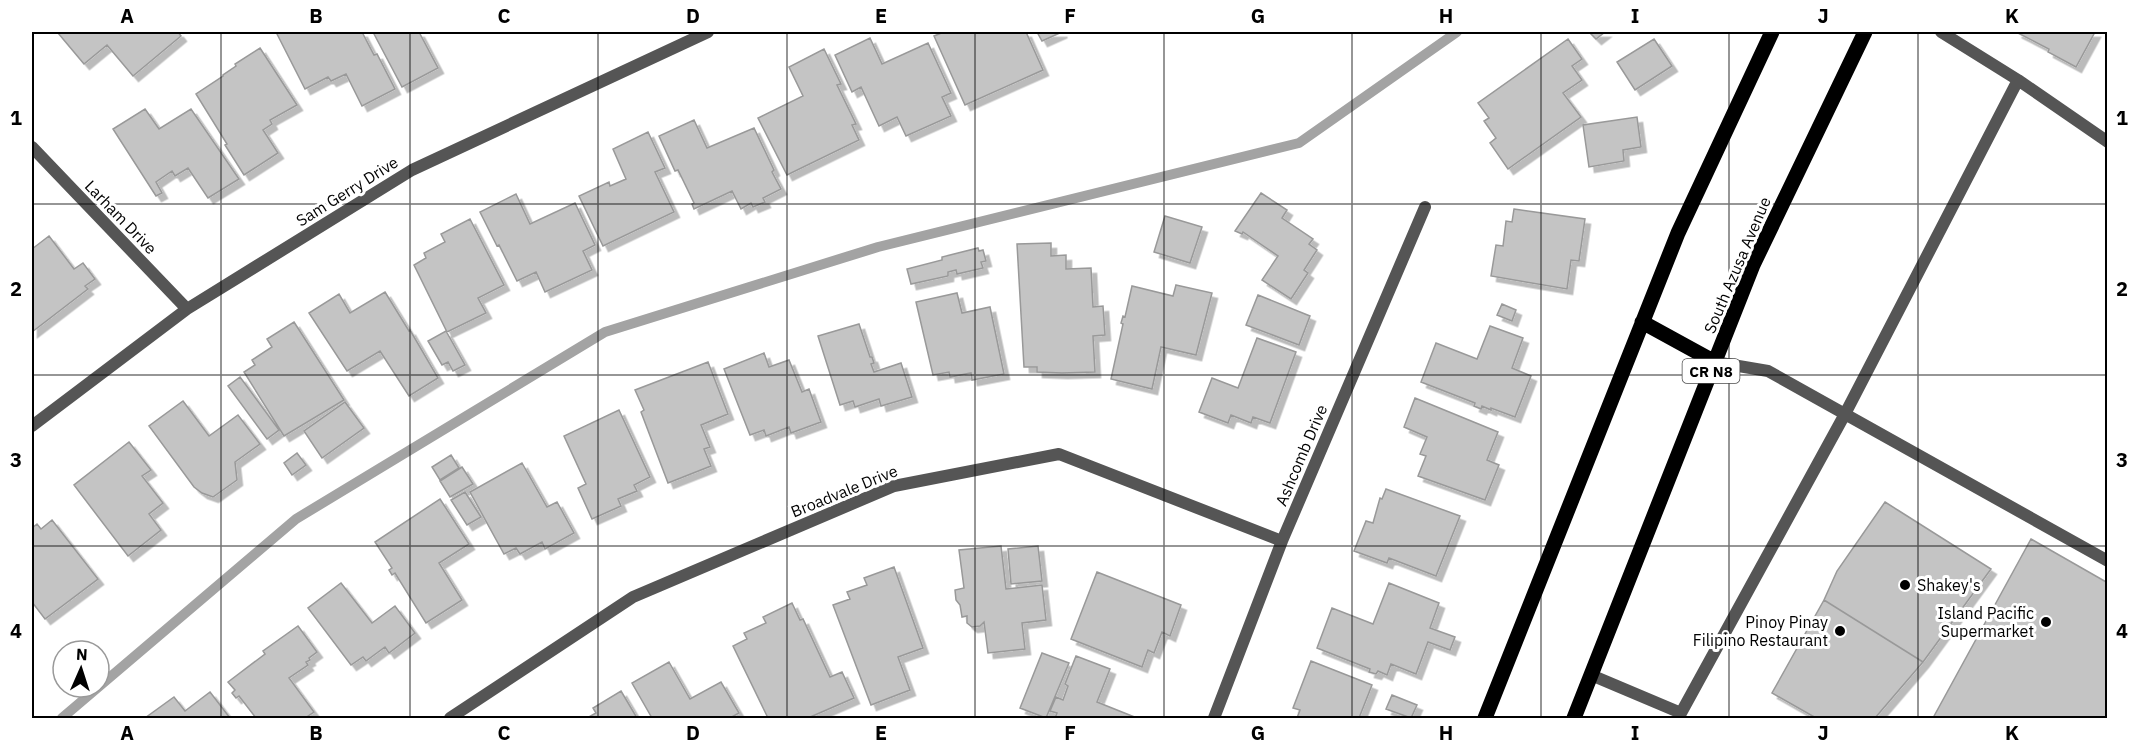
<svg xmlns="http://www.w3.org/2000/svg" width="2139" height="750" viewBox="0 0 2139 750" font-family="'IBM Plex Sans',sans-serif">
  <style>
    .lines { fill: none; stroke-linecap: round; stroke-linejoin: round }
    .stream { stroke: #a3a3a3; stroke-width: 10 }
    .building { fill: #c4c4c4; stroke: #999; stroke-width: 1.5; filter: url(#shadow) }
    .lane { stroke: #555; stroke-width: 12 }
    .street { stroke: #555; stroke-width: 12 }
    .primary { stroke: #000; stroke-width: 15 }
    .grid { fill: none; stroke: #000; stroke-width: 1.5; stroke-opacity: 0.55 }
    .poi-dot { fill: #000; stroke: #fff; stroke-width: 2 }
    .labels { text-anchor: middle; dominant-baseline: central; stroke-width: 6; stroke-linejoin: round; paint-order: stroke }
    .shield { fill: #fff; stroke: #4c4c4c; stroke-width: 1.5 }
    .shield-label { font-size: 15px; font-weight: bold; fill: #000 }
    .street-label { font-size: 16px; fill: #000; stroke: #fff }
    .poi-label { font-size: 16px; fill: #000; stroke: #fff; text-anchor: end }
    .neatline { fill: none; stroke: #000; stroke-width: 2 }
    .grid-label { font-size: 20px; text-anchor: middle; font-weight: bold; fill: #000 }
  </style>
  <defs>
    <filter id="shadow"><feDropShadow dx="5.5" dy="5.5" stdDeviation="0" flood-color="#0004"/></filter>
  </defs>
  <rect width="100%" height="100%" fill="#fff"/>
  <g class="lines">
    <!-- stream -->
    <path class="stream" d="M62,718L296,519L605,332L878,247L1299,143L1457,32"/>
  </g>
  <!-- building -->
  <path class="building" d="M60,32H178L181,36L133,76L107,45L84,64L58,33Z
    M276,32H362L374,55L377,54L395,89L362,106L346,74L331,81L328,77L305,89Z
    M373,32H419L438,68L402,87Z
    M944,32H1026L1043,70L965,105L934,36Z
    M1037,32H1062L1042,41Z
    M1589,32H1605L1596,39Z
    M2016,32H2095L2076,67L2048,52L2049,49Z
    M870,38L882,64L928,43L951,93L942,97L951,116L906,136L897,117L879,126L861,87L852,92L835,55Z
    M1568,39L1582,59L1572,66L1582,80L1563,93L1581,117L1508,169L1490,143L1496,138L1484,121L1489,118L1478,103Z
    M1654,39L1672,66L1635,90L1617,62Z
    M260,48L297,105L270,120L272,124L263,130L278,153L244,175L225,145L227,144L196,94L223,76V75L236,66L235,64Z
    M824,49L841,84L837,85L856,124L852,125L859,140L787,175L758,118L803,96L789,67Z
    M145,109L159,129L191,109L239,179L208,198L188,168L175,176L172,171L156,182L162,193L156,196L113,129Z
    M1637,117L1641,147L1623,150L1624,161L1589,167L1583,125Z
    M694,120L707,148L754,128L774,170L772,172L781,189L763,198L765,202L753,207L751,203L741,209L732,191L694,209L692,204L694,203L678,170L675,171L659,136Z
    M648,132L665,168L655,172L674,212L603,246L579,196L609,182L610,186L626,179L613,149Z
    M1261,193L1287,210L1282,218L1313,239L1309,244L1317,250L1304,270L1308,273L1291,299L1262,280L1278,256L1243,232L1242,234L1235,231Z
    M516,194L530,224L575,203L595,245L583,251L592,270L545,292L536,272L517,281L499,245L497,246L480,212Z
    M1514,209L1585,219L1579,261L1571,260L1567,289L1491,276L1496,245L1503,246L1506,221L1512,222Z
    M1165,216L1202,227L1190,263L1154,252Z
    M470,219L504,285L478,298L486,313L447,332L414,265L426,258L424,253L445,242L441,234Z
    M49,236L74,269L83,263L95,279L85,286L88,289L32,332V249Z
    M1051,243V256L1066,255V269L1091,268L1093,307L1103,306L1105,335L1093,336L1095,372L1062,373L1037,372V367H1024L1017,244Z
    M978,248L979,251L983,250L986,261L981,262L983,268L957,274L956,270L948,272V276L911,284L907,269L942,260V257Z
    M1176,285L1212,293L1196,355L1161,347L1152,389L1111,379L1123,324L1121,323L1123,316L1125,317L1132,286L1173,296Z
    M385,292L409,331L410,330L438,378L409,396L380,351L347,371L309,313L339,294L350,313Z
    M957,293L962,313L990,307L1004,374L972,380L971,373L950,377L949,372L933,375L916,302Z
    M1258,295L1310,316L1299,345L1246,325Z
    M1502,304L1516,310L1512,321L1497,315Z
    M294,322L344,400L284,436L244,372L255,365L252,360L272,347L267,339Z
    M859,324L870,357H872L874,363L871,364L874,372L901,363L912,397L881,406L879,399L855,407L853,401L840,405L818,336Z
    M1490,326L1523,338L1512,368L1531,376L1515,417L1491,408V410L1482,406L1481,409L1474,406L1475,403L1421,382L1436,343L1477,359Z
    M446,331L465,365L453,371L448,362L442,365L428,341Z
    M1257,338L1296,352L1270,423L1253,417L1251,423L1231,415L1228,423L1199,412L1212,378L1238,388Z
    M764,353L769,367L789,360L802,392L809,389L821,422L791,433L789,427L766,436L764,430L750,435L724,369Z
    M708,362L728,414L701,425L710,447L704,449L711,466L668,483L641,412L644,410L635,390Z
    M240,377L279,430L267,439L228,386Z
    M1415,398L1498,432L1487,460L1499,465L1485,500L1418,476L1426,456L1420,454L1427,437L1404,427Z
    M183,401L209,436L238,415L260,444L235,462L237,480L213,497L202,493L194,487L149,426Z
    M345,402L364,428L322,458L304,431Z
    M619,410L650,477L634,485L637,491L618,499L621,506L592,519L578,488L586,484L564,436Z
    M129,442L151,470L142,476L163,503L149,514L161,530L128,556L74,485Z
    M297,453L306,465L292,475L284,463Z
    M451,455L459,468L440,480L432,467Z
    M522,463L547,507L557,502L574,533L545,549L542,542L520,554L516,548L504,554L470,492Z
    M462,467L473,484L450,497L440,481Z
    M1386,489L1460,516L1436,576L1389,558L1387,563L1354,551L1366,521L1373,523L1380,498L1382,499Z
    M465,492L481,517L467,525L451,500Z
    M440,499L469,544L439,563L462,600L426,623L395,573L392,575L389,570L392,568L375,542Z
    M1885,502L1991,569L1923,662L1824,600L1837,571Z
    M52,520L98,579L45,619L32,602V528L37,524L41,529Z
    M2031,539L2108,583V718H1933Z
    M1001,546L1006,589L1042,585L1046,620L1022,623L1025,649L988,653L984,622L980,626L972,627L967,623V616L962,617L960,605L956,600L955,590L964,588L959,550Z
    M1038,546L1042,581L1011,584L1008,549Z
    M894,567L923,648L898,657L910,690L871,705L833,605L850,599L847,592L867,585L864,578Z
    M1097,572L1181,605L1170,636L1162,632L1154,653L1148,650L1142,667L1071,639Z
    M341,583L372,623L395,606L415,633L389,653L385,647L366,661L363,657L351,665L308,608Z
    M1389,583L1439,603L1430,628L1455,637L1450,650L1428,642L1416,674L1391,664L1387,675L1378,671L1376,674L1369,672L1370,669L1317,648L1332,608L1373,624Z
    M1824,600L1923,662L1875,718H1816L1772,693Z
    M792,603L800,620L803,619L830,677L842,672L854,698L808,718H768L733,646L747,639L744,633L766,623L763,617Z
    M298,626L317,652L309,658L310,660L306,662L308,665L289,678L314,712L305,718H256L239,696L236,698L232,693L235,690L228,682L265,654L263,651Z
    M1042,653L1069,663L1046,718L1020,708Z
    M1076,656L1110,669L1097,702L1137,718H1055L1057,713L1050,711L1056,697L1063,700L1068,686L1065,684Z
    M1311,661L1372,685L1359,718H1297L1300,710L1293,708Z
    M669,662L690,699L721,682L739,713L730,718H652L632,683Z
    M621,691L637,718H587L596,713L593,708Z
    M210,692L230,718H145L174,697L185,711Z
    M1392,695L1417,705L1411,718L1386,709Z"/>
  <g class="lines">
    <!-- lane -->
    <path class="lane" d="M1941,32L2018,80L2108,142
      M1715,362L1768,371L2108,561
      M1591,675L1681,713L1845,414L2018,80"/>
    <!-- street -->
    <path class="street" d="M32,147L187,309
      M32,426L187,309L412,170L708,32
      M450,718L633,597L894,486L1059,454L1282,541
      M1214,718L1282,541L1425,207"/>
    <!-- primary -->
    <path class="primary" d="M1642,322L1715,362
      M1485,718L1678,233L1772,32
      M1574,718L1753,265L1865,32"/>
  </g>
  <!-- grid -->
  <path class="grid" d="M221,32V718M410,32V718M598,32V718M787,32V718M975,32V718M1164,32V718M1352,32V718M1541,32V718M1729,32V718M1918,32V718M32,204H2108M32,375H2108M32,546H2108"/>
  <!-- markers -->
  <g class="poi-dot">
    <circle cx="1905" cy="585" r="6"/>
    <circle cx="2046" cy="622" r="6"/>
    <circle cx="1840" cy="631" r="6"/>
  </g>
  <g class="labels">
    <!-- shield labels -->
    <rect class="shield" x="1682.5" y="359" width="57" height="24" rx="4.5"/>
    <g class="shield-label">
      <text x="1711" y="371">CR N8</text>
    </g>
    <!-- street labels -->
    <g class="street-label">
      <text transform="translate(347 191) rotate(-32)">Sam Gerry Drive</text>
      <text transform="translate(121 217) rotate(46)">Larham Drive</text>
      <text transform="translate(1737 265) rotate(-67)">South Azusa Avenue</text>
      <text transform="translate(1301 455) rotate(-67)">Ashcomb Drive</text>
      <text transform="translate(844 491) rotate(-22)">Broadvale Drive</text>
    </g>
    <!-- poi labels -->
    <g class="poi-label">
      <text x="1917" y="585" text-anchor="start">Shakey's</text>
      <text x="2034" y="613">Island Pacific<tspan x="2034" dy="18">Supermarket</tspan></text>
      <text x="1828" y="622">Pinoy Pinay<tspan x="1828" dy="18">Filipino Restaurant</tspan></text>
    </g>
  </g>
  <!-- border -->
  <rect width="2139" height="750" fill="none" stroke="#ffffff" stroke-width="66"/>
  <!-- north arrow -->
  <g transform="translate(81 669) rotate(3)"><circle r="28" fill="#ffffff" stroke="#999999" stroke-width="1.5"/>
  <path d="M0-4.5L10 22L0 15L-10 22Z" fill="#000000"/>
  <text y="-9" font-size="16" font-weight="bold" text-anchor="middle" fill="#000000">N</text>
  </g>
  <rect x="33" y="33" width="2073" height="684" class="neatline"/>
  <g class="grid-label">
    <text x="127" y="23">A</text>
    <text x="316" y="23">B</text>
    <text x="504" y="23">C</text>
    <text x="693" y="23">D</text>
    <text x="881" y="23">E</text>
    <text x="1070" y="23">F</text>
    <text x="1258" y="23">G</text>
    <text x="1446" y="23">H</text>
    <text x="1635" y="23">I</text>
    <text x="1823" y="23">J</text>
    <text x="2012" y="23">K</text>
    <text x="16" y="125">1</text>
    <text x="2122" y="125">1</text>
    <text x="16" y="296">2</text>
    <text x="2122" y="296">2</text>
    <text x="16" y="467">3</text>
    <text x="2122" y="467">3</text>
    <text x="16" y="638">4</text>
    <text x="2122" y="638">4</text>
    <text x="127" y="740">A</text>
    <text x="316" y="740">B</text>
    <text x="504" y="740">C</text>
    <text x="693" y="740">D</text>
    <text x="881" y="740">E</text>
    <text x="1070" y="740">F</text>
    <text x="1258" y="740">G</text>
    <text x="1446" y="740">H</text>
    <text x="1635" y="740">I</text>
    <text x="1823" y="740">J</text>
    <text x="2012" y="740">K</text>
  </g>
</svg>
